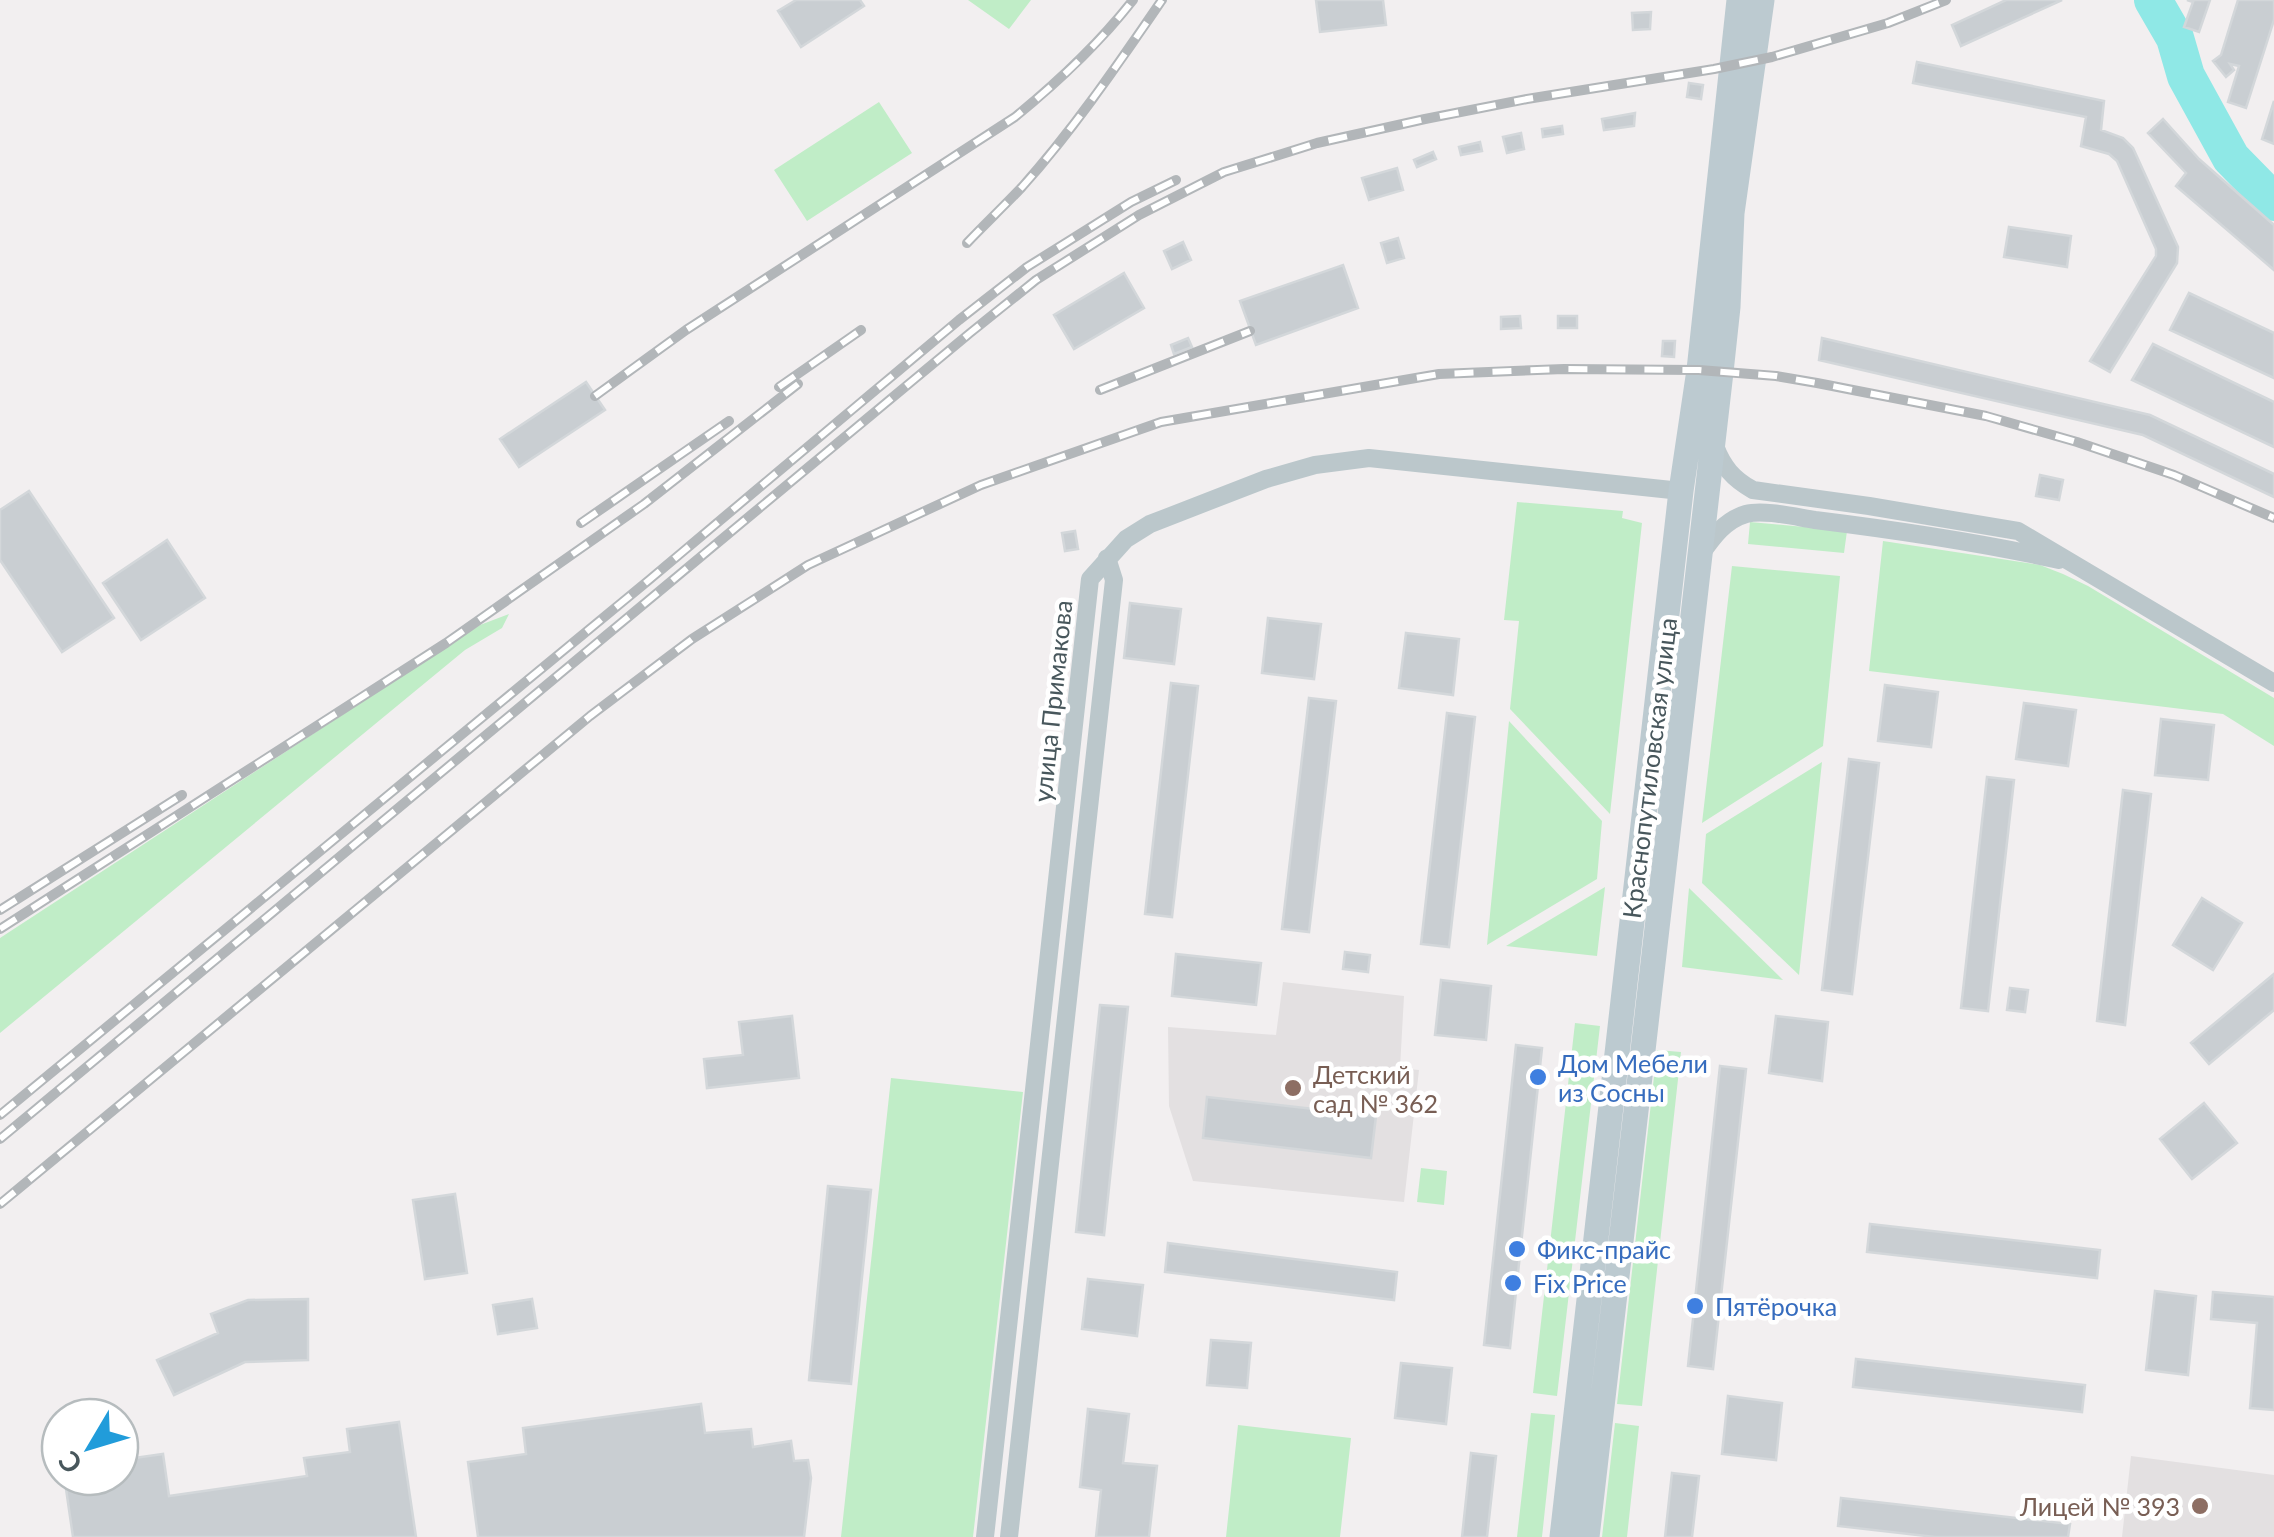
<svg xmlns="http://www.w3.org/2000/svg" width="2274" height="1537" viewBox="0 0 2274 1537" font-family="Lato,sans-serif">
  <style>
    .education { fill: #e3e0e1 }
    .green { fill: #c0edc7 }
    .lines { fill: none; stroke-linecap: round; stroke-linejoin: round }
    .river { stroke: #8fe8e6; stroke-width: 38 }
    .building { fill: #c9ced2; stroke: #d3d7da; stroke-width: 2.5 }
    .minor { stroke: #bbc7cb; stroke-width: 18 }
    .secondary { stroke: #bccad0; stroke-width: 25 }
    .rail-casing { stroke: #b2b6b9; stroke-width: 10 }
    .rail { stroke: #fff; stroke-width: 6; stroke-dasharray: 19; stroke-linecap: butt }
    .shop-dot { fill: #3f7fe0; stroke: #fff; stroke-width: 4 }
    .education-dot { fill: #8d6e63; stroke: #fff; stroke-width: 4 }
    .labels { text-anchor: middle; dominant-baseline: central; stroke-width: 9; stroke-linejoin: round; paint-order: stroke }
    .street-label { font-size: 25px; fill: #48575c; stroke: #fff }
    .shop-label { font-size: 25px; fill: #366cbe; stroke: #fff; text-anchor: start }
    .education-label { font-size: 25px; fill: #785e54; stroke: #fff; text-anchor: start }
  </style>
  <rect width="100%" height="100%" fill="#f2eff0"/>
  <!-- education -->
  <path class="education" d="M1283,982L1404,996L1400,1068L1419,1070L1404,1202L1193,1181L1169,1106L1168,1027L1276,1035Z
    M2131,1456L2274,1475V1537H2122Z"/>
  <!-- green -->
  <path class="green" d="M968,0H1031L1009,29Z
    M879,102L912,153L807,221L774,170Z
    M1517,502L1623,511L1622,518L1642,523L1610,814L1510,709L1519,621L1504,620Z
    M1750,522L1847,531L1844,553L1748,544Z
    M1883,541L2040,565L2063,574L2088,586L2274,698V746L2223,714L1869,671Z
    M1732,566L1840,576L1823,746L1702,823Z
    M509,614L502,628L465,650L0,1033V938L480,625Z
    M1509,721L1602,821L1597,879L1487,945Z
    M1822,762L1799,975L1702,883L1706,834Z
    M1605,887L1597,956L1506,946Z
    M1689,888L1783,980L1682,967Z
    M1575,1023L1600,1026L1557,1396L1533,1393Z
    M1657,1050L1681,1052L1642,1406L1617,1404Z
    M891,1078L1023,1092L973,1537H841Z
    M1421,1168L1447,1171L1444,1205L1417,1202Z
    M1531,1413L1555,1415L1542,1537H1517Z
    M1615,1423L1639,1426L1627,1537H1602Z
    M1238,1425L1351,1438L1340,1537H1226Z"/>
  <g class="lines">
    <!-- river -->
    <path class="river" d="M2153,0L2175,38L2186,76L2231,158L2274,202"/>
  </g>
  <!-- building -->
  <path class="building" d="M796,0H860L864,6L801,47L778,11Z
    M1316,0H1383L1386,25L1320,32Z
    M2006,0H2062L1961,46L1952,25Z
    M2187,0H2210L2199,32L2184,27L2193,2Z
    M2238,0H2274V20L2246,108L2228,102L2239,66L2230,64L2234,70L2226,77L2213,61L2221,55Z
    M1651,12L1650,29L1633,30L1632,13Z
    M1917,62L2104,101L2101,130L2123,138L2133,148L2178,247L2177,263L2110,372L2090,361L2156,256V249L2117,161L2109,154L2081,146L2086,117L1913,83Z
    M1689,83L1703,85L1701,99L1687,97Z
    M2274,101V144L2262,139Z
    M1635,113L1634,126L1604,130L1602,119Z
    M2163,119L2199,159L2274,225V270L2176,186L2186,173L2148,133Z
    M1562,126L1563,134L1543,137L1542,129Z
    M1521,133L1524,149L1507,153L1503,137Z
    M1480,142L1482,151L1461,155L1459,147Z
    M1433,152L1436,159L1417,167L1414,160Z
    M1397,168L1403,190L1369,200L1362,178Z
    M2009,227L2071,236L2067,267L2004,257Z
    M1398,238L1404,258L1387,263L1381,243Z
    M1183,242L1191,260L1172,269L1164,251Z
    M1343,265L1358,308L1256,345L1240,301Z
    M1124,273L1144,308L1074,349L1054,315Z
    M2189,293L2274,333V378L2170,330Z
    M1520,316L1521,328L1501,329V317Z
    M1558,316H1577V328H1558Z
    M1188,338L1192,347L1174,354L1171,345Z
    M1822,338L2150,415L2274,474V497L2143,435L1819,360Z
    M1663,341H1675L1674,357L1662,356Z
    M2153,344L2274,402V447L2132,380Z
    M586,382L605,410L519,467L500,439Z
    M2040,475L2063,480L2059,500L2036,496Z
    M29,491L114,618L62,652L0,560V510Z
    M1075,531L1078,549L1065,551L1062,533Z
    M167,540L205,598L141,640L103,583Z
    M1130,603L1181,609L1174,664L1124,658Z
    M1268,618L1321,624L1314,679L1262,673Z
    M1406,633L1459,639L1453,695L1399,688Z
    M1171,683L1198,686L1172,917L1145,914Z
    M1885,685L1938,692L1931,747L1878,741Z
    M1309,698L1336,701L1309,932L1282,929Z
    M2024,703L2076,710L2068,766L2016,759Z
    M1447,713L1475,717L1449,947L1421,944Z
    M2161,719L2214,725L2208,780L2155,775Z
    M1849,759L1879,763L1852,994L1822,990Z
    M1987,777L2014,780L1988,1011L1961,1008Z
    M2123,790L2151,794L2125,1025L2097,1021Z
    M2202,898L2242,923L2213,970L2173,945Z
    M1345,952L1370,955L1368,972L1343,969Z
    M1176,954L1261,963L1256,1005L1172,996Z
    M2274,974V1010L2209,1064L2191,1043Z
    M1441,980L1491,986L1486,1040L1435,1035Z
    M2010,988L2028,990L2025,1012L2007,1010Z
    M1100,1005L1128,1007L1104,1235L1076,1232Z
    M792,1016L799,1078L707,1088L704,1059L743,1055L739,1022Z
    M1776,1016L1828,1022L1822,1081L1769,1073Z
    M1516,1045L1542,1048L1510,1348L1484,1345Z
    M1720,1066L1746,1069L1713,1369L1688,1366Z
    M1207,1097L1376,1116L1371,1158L1203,1138Z
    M2204,1103L2237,1143L2192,1179L2160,1139Z
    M828,1186L871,1190L851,1384L809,1380Z
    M455,1194L467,1273L425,1279L413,1200Z
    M1870,1224L2100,1250L2097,1278L1867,1252Z
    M1168,1243L1397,1272L1394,1300L1165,1272Z
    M1088,1279L1143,1285L1137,1336L1082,1329Z
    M2155,1291L2196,1296L2188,1375L2146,1370Z
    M2213,1292L2274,1297V1410L2250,1408L2257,1323L2211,1319Z
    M308,1299V1360L245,1362L174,1395L157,1360L218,1333L211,1314L248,1300Z
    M532,1299L537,1328L498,1334L493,1305Z
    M1211,1340L1251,1343L1247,1388L1207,1385Z
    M1856,1359L2085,1385L2082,1412L1853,1387Z
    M1401,1363L1452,1368L1446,1424L1395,1418Z
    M1728,1396L1782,1403L1776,1460L1722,1454Z
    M701,1404L705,1433L751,1429L753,1447L791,1441L794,1461L808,1460L811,1478L804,1537H478L468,1462L526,1454L523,1428Z
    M1088,1409L1129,1414L1123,1463L1157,1466L1149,1537H1096L1101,1490L1080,1487Z
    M399,1422L416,1537H73L65,1482L98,1477H120V1460L163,1454L169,1496L307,1476L304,1458L350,1452L347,1429Z
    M1471,1453L1496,1456L1487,1537H1462Z
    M1672,1473L1699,1476L1692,1537H1665Z
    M1841,1498L2070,1524L2068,1537H1935L1838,1526Z"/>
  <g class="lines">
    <!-- minor -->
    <path class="minor" d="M1715,446C1723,467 1733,479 1753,490L1869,506L2018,531L2274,683
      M1701,554C1713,537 1725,520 1746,514C1763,509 1796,517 1815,520C1896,530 1978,542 2059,560
      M985,1537L1090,579L1126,539L1150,524L1266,479L1315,465L1369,458L1681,491
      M1009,1537L1114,580L1107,558"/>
    <!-- secondary -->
    <path class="secondary" d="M1562,1537L1681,491L1699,370L1739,0
      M1587,1537L1721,372L1728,307L1732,213L1762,0"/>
    <defs>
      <path id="rail" d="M967,243C985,224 1004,206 1022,187C1074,129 1118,64 1162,0
        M779,387L861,330
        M1100,390L1250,331
        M595,396L686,330L1015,117C1059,81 1098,45 1133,0
        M581,523L729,421
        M0,910L182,795
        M0,929L446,643L644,504L798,384
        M0,1115L649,580L959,320L1027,267L1131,202L1176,180
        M0,1139L970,333L1036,280L1139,215L1224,172L1317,143L1425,119L1527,99L1714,69L1772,57L1888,23L1946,0
        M0,1204L590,716L692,639L808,565L981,485L1161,422L1439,374L1564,369L1699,370L1776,376L1817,383L1986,416L2077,442L2174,475L2274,518"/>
    </defs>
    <!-- rail casing -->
    <use href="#rail" class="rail-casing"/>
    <!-- rail -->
    <use href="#rail" class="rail"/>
  </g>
  <!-- markers -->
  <g class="shop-dot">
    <circle cx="1538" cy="1077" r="10"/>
    <circle cx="1517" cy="1249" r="10"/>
    <circle cx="1513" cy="1283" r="10"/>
    <circle cx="1695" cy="1306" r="10"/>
  </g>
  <g class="education-dot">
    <circle cx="1293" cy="1088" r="10"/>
    <circle cx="2200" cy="1506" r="10"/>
  </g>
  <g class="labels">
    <!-- street labels -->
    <g class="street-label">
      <text transform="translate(1052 701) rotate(-84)">улица Примакова</text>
      <text transform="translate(1649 768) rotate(-83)">Краснопутиловская улица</text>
    </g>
    <!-- shop labels -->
    <g class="shop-label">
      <text x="1558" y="1063">Дом Мебели<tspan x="1558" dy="29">из Сосны</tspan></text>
      <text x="1537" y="1249">Фикс-прайс</text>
      <text x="1533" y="1283">Fix Price</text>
      <text x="1715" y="1306">Пятёрочка</text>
    </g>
    <!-- education labels -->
    <g class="education-label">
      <text x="1313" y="1074">Детский<tspan x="1313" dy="29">сад № 362</tspan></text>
      <text x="2180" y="1506" text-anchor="end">Лицей № 393</text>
    </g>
  </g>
  <!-- north arrow -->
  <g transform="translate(90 1447) rotate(232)"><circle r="48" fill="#ffffff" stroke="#b6bcbe" stroke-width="2.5"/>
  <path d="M0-8L18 38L0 25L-18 38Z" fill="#219cda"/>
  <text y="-15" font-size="28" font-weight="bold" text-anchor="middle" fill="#48575c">С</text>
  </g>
</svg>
